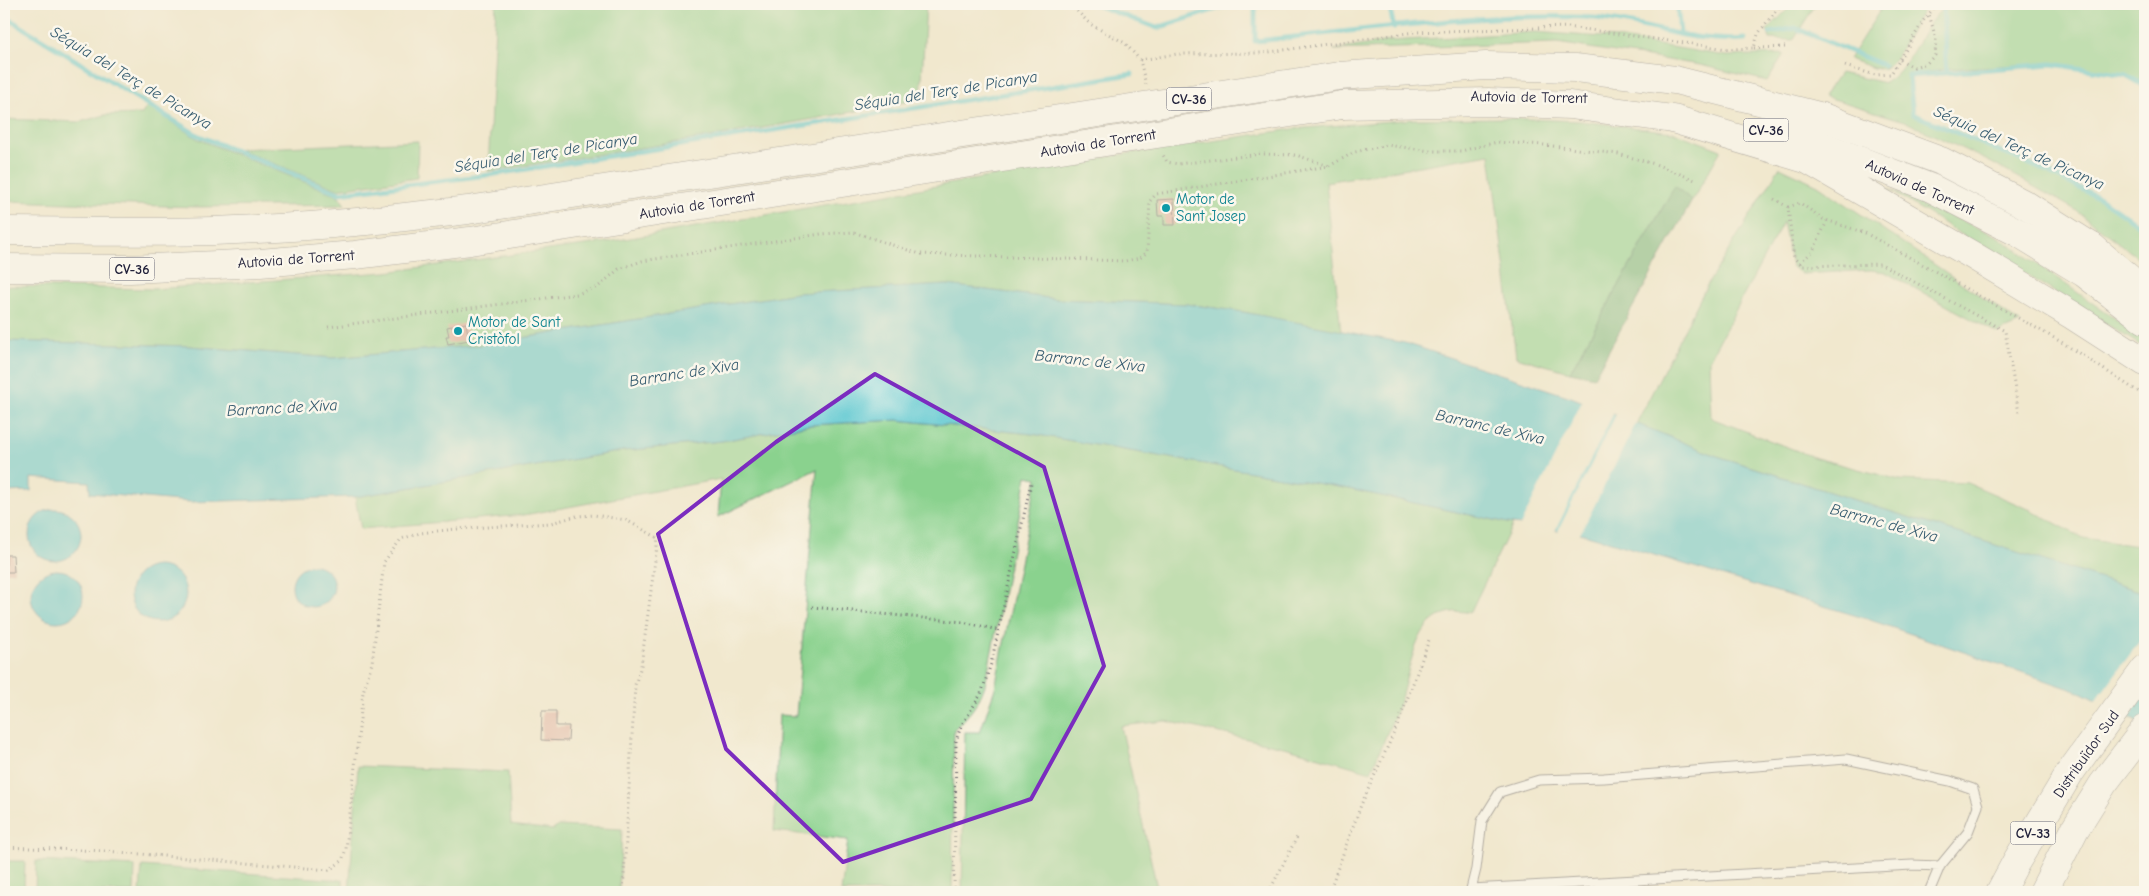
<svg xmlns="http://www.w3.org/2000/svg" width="2149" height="896" viewBox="0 0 2149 896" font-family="'Comic Neue',sans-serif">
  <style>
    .green { fill: #8ad28e; stroke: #567a64 }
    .forest { fill: #6fb479; stroke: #486b5a }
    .water { fill: #5ac7d1; stroke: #3e7486 }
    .pier { fill: #f1e8ce }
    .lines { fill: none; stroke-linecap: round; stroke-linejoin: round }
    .stream { stroke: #5ac7d1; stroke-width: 5 }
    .building { fill: #dd9f94 }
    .service-casing { stroke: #6a676e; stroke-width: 11 }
    .trunk-casing { stroke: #6a676e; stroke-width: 29 }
    .motorway-casing { stroke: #6a676e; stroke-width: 29 }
    .path { stroke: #6a676e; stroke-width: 3; stroke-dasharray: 1 4; stroke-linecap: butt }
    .service { stroke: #fff; stroke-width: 9 }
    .trunk { stroke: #fff; stroke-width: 28 }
    .motorway { stroke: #fff; stroke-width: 28 }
    .marked { fill: none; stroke: #7b2cbf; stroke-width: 4; stroke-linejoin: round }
    .culture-dot { fill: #0f9aa8; stroke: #fbf7ec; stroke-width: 2 }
    .labels { text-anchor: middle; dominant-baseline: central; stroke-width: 5; stroke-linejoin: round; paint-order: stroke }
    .shield { fill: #fbf7ec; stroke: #636270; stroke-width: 1 }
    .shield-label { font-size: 14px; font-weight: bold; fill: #22223b }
    .street-label { font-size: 15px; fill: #22223b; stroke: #fbf7ec }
    .culture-label { font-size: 15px; fill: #0d838f; stroke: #fbf7ec; text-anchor: start }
    .water-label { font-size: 16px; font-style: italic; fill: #365c70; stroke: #fbf7ec }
  </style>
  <rect width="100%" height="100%" fill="#fbf7ec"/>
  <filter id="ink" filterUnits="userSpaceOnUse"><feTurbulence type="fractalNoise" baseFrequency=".02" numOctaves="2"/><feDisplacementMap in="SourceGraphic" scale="10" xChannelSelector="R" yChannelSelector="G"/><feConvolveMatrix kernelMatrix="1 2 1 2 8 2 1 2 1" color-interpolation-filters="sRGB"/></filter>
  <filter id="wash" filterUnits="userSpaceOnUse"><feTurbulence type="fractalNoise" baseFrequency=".0096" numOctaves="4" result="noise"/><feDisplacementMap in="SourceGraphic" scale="20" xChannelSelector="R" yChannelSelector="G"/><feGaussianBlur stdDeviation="1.12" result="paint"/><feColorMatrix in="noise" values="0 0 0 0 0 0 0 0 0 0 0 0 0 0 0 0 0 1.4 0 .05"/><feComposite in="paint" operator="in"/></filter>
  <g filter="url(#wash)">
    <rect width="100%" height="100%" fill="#f1e8ce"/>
    <!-- green -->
    <path class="green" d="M496,4H926L921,99C777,127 633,150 488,171Z
      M1793,4H1816L1793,40L1770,39L1767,30Z
      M1884,4H1927L1895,59L1883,69L1873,68L1849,59Z
      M1949,4H2141L2145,21V84L2127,74L2053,63L1947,69L1909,76L1913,114L2037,167L2098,197L2145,229V263L2074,209L1990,162L1904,121L1824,96L1840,73L1885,83C1914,66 1920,23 1949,4Z
      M1535,32L1616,38L1726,56L1784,54L1767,81L1700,65L1557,43L1334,50L1390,41Z
      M147,106L198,139L339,196L345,205L197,207L4,201V119L80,122L105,115L142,114Z
      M1502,118L1580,121L1673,132L1721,150L1692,201L1675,186L1570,372L1516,357L1490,154L1326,182L1341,332L1243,312L1187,304L1057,299L947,285L797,293L480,345L333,358L189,346L4,341V286L153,289L386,272L607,242L1124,154L1293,129L1415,119Z
      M418,141L417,178L337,189L238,149Z
      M1780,167L1818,185L2020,323L1997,333L1885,272L1871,270L1802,274L1792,267L1783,222L1709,360L1711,418L1816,458L1900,480L1968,483L2031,510L2083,538L2145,547V593L1714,455L1636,424L1706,287Z
      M1888,189L1997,236L2145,340V348Z
      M897,420L1032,434L1344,488L1513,524L1470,613C1455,609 1439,613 1428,625C1412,643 1407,681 1399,704C1390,727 1380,750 1371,772L1288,748L1166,721L1121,726L1158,892H962L965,732H980L995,688L1037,478L1027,476L985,685C979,703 969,716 954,729L952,892H841L848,840L774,831L779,715L796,716L817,469L718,517L721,479L524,515L361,529L355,497L623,451L722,441L809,425Z
      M358,766L508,772L511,825L553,830L558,826L622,829L619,892H349Z
      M4,861H25L24,892H4Z
      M36,861L135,866L134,892H35Z
      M142,866L343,880V892H140Z"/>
    <!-- forest -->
    <path class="forest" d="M1675,186L1692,201L1594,377L1570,372Z"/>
    <!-- water -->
    <path class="water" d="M947,285L1057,299L1187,304L1243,312L1405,343L1571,397L1717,456L2145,593V725L2082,693L1926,639L1867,619L1584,534L1513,524L1344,488L1032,434L897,420L809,425L722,441L623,451L355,497L190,502L90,493L89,482L31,478V491L4,492V341L189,346L333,358L480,345L797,293Z
      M29 535a26 26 0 1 1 52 0a26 26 0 1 1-52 0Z
      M292 586a21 21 0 1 1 42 0a21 21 0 1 1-42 0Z
      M130 594a28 28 0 1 1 56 0a28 28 0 1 1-56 0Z
      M31 596a26 26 0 1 1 52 0a26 26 0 1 1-52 0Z"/>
    <!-- pier -->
    <path class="pier" d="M1583,400L1614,412L1554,533L1519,528Z
      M1617,413L1637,421L1579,536L1557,533Z
      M2145,634V695L2127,719L2095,702Z"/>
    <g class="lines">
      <!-- stream -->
      <path class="stream" d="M1093,4L1157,28L1232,4
        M1255,4V41C1361,31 1473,13 1580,17C1635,19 1689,44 1745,39
        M1389,4L1394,28
        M1677,4L1680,33
        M1943,7L1947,73
        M4,16L197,135L339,193L489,175L1132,74
        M1770,33L1795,28L1883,65
        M2145,86L2126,75L2051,64L1909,76L1913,114L2037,167L2098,197L2145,229"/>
    </g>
    <g id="blocks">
      <!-- building -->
      <path class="building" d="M1174,199L1175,225H1164V216H1158L1157,200Z
        M466,323L469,340L448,344L446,336H449L447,327Z
        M6,555H13L14,572H6Z
        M542,711H556V726H569L568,741L541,740Z"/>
    </g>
  </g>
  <g filter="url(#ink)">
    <use href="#blocks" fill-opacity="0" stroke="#6a676e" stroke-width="1"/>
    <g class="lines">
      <defs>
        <path id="service" d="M1471,892V889L1476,869L1482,821L1500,792L1539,780L1604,778L1846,759L1950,781L1973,789L1978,806L1968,832L1940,866L1912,865L1471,889
          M1929,892L1940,866"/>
        <path id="trunk" d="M1342,105L1488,102L1570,105L1673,119L1806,159L1972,255L2072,315L2145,362
          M1782,134L1810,141L1931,188L2017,232L2084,273L2145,320
          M2092,247L2145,292
          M2000,892L2016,862L2069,774L2145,669
          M2043,892L2075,829L2103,784L2145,729"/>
        <path id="motorway" d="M4,231C88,231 173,234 257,229C328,226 398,218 468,210L1339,76L1486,66L1575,68L1675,80L1823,117L1941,161L2026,205L2092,247
          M4,268L130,269L260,263L355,255L470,241L1342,105"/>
      </defs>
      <!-- service casing -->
      <use href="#service" class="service-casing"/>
      <!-- trunk casing -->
      <use href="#trunk" class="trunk-casing"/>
      <!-- motorway casing -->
      <use href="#motorway" class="motorway-casing"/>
      <!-- path -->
      <path class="path" d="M385,4L393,7L419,4
        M1070,4L1090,24L1125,43L1140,60L1146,85
        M1754,48L1788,47
        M1140,60L1177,54L1262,53L1415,32L1568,27L1728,49L1754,48L1758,34L1781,4
        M1900,60L1914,67L1927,63L1935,55L1936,39L1929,14
        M1845,66L1875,75L1891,74L1924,20L1937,4
        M1329,166L1355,152L1387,145L1430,151H1461L1497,142L1544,145L1618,154L1655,164L1695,180
        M1774,199L1788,207L1794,258L1803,266L1881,264L2005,331L2019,413
        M1788,207L1800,203L1823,219L1865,233L1940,274L2063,343L2145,396
        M1800,263L1813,251L1827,221
        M328,327L577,294L598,287L619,269L642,261L821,234L853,232L920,254L1125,261L1140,258L1147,252L1150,201L1156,194L1329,166L1296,155L1261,154L1178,164L1167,162L1162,153
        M812,607L963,622L998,630
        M4,847L105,851L329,870L342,861L346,849L363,692L372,663L384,562L401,539L420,533L456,529L551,523L577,516L594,515L626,520L658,538L641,666L635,685L623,892
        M954,892L956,741L961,726L981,694L991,664L1031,483
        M1269,892L1298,835
        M1329,892L1361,805L1398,724L1429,640"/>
      <!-- service -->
      <use href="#service" class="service"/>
      <!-- trunk -->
      <use href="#trunk" class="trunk"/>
      <!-- motorway -->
      <use href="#motorway" class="motorway"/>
    </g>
  </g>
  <!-- marked area -->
  <path d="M0 0H2149V896H0ZM875,374L1044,467L1104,666L1031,799L843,862L726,749L658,534L776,442Z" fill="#f1e8ce" fill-opacity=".55" fill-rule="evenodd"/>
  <path class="marked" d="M875,374L1044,467L1104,666L1031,799L843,862L726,749L658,534L776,442Z"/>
  <!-- markers -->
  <g class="culture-dot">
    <circle cx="1166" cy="208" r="5"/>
    <circle cx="458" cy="331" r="5"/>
  </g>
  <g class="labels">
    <!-- shield labels -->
    <g class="shield">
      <rect x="1166.5" y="87.5" width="45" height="23" rx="4"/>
      <rect x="1743.5" y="118.5" width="45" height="23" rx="4"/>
      <rect x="109.5" y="257.5" width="45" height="23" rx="4"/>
      <rect x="2010.5" y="821.5" width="45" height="23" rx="4"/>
    </g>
    <g class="shield-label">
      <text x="1189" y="99">CV-36</text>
      <text x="1766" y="130">CV-36</text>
      <text x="132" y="269">CV-36</text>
      <text x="2033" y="833">CV-33</text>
    </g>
    <!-- street labels -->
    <g class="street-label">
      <text transform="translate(1529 97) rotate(1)">Autovia de Torrent</text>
      <text transform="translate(1098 143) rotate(-9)">Autovia de Torrent</text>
      <text transform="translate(1920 187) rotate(24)">Autovia de Torrent</text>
      <text transform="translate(697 205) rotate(-9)">Autovia de Torrent</text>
      <text transform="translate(296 259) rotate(-4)">Autovia de Torrent</text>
      <text transform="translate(2086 754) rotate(-55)">Distribuïdor Sud</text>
    </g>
    <!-- culture labels -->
    <g class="culture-label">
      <text x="1176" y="199">Motor de<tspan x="1176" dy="17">Sant Josep</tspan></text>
      <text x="468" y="322">Motor de Sant<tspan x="468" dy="17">Cristòfol</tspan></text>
    </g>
    <!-- water labels -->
    <g class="water-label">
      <text transform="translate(131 78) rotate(31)">Séquia del Terç de Picanya</text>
      <text transform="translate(946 91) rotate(-9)">Séquia del Terç de Picanya</text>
      <text transform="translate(2019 148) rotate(24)">Séquia del Terç de Picanya</text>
      <text transform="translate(546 153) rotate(-9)">Séquia del Terç de Picanya</text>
      <text transform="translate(1090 361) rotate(6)">Barranc de Xiva</text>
      <text transform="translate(684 373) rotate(-9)">Barranc de Xiva</text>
      <text transform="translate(282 408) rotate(-3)">Barranc de Xiva</text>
      <text transform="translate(1490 427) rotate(13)">Barranc de Xiva</text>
      <text transform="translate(1884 523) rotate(15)">Barranc de Xiva</text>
    </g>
  </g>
  <!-- margin -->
  <rect width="2149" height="896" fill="none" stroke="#fbf7ec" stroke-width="20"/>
</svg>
